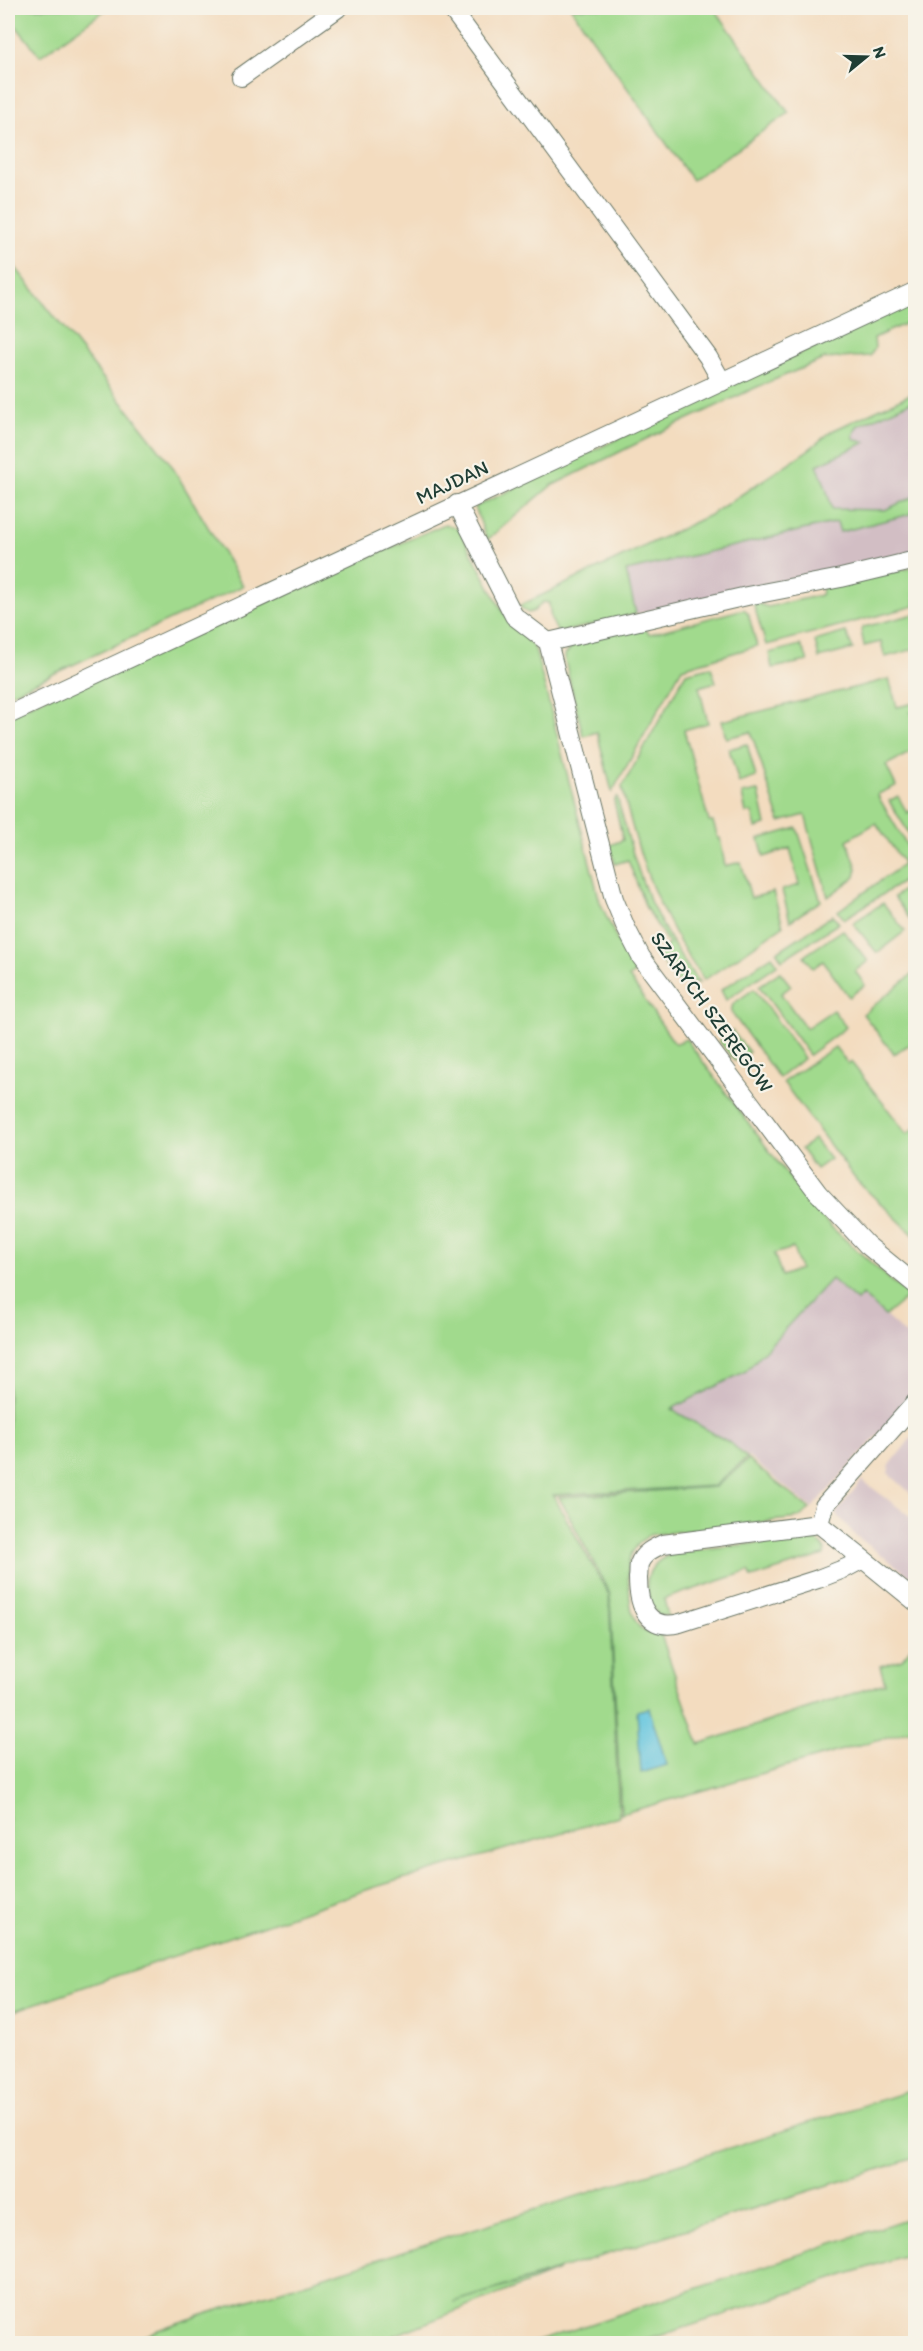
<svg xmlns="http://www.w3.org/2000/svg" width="923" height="2351" viewBox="0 0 923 2351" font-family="Itim,sans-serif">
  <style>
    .industrial { fill: #d2bec4 }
    .green { fill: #a1da8d; stroke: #608c60; stroke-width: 1.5; fill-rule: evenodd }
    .water { fill: #60c4de; stroke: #408089; stroke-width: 1.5 }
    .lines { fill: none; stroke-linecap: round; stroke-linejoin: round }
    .street-casing { stroke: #697565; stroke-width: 20 }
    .street { stroke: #fff; stroke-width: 18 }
    .labels { text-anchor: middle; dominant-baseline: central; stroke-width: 4.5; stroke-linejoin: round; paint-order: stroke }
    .street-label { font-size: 20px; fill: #1f3d34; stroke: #f7f3e8 }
  </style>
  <rect width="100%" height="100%" fill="#f7f3e8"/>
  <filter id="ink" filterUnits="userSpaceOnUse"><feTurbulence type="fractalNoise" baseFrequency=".0167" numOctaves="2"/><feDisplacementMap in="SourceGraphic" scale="12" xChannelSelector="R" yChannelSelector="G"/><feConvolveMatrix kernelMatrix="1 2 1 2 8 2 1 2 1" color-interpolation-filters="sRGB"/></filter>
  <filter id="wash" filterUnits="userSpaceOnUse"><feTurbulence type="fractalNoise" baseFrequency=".008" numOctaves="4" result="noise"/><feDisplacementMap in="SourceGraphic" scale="24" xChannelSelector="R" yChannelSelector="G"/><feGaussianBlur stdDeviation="1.35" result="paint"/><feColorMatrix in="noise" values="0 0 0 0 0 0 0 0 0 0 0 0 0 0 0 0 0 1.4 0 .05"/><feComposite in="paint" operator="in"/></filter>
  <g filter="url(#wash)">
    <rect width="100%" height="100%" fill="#f3dcbf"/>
    <!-- industrial -->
    <path class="industrial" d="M915,400V552L636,614L626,571L837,522L817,465L865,443L855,440L853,436L857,426Z
      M831,1279L857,1300L862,1295L915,1343V1394L812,1508L732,1444L671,1409L746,1371Z
      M915,1433V1497L888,1473L890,1465Z
      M862,1480L915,1520V1580L855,1535L836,1513Z"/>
    <!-- green -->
    <path class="green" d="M8,8H108L40,56L8,16Z
      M571,8H714L789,113L692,180Z
      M8,258L170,463L243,586L8,695Z
      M915,301V319L874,338L875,348L870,356L824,359L757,387L650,437L551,486L487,540L475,507L731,385Z
      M915,392V400L857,426L853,436L855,440L866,442L817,465L825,485L832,509L885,510L915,496V511L911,512V514L840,532L837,522L626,571L636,614L558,633L551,619L549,603L543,602L534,611L528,613L519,606L712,514L807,451L832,431Z
      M445,524L459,529L503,612L535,649L600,902L624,955L637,971L629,977L675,1044L686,1039L803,1196L830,1226L905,1293V1299L885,1316L862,1295L857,1301L831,1279L746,1371L671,1409L732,1444L747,1458L714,1486L553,1495L609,1595L619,1816L375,1887L8,2013V717L20,709ZM793,1248L800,1269L782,1276L774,1254Z
      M915,567V606L766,645L753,602L768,607L821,595L823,587Z
      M744,609L748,613L757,646L682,668L612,792L597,732L583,736L565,661V655L575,643L641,626L650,634Z
      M915,614V649L885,657L881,642L864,646L861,630L864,627Z
      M846,632L853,649L819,658L815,641Z
      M800,645L805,653L808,661L772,668L769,653Z
      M711,667L716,682L699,687L708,723L684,730L709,822H713L718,838H720L725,866L741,862L751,898L773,892L783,926L704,980C659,917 640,862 622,787L686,673Z
      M889,679L897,707L915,703V711L909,713L915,712V750L886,765L896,786L878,794L879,798L915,859V874L844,919L838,911L904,864L876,823L847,840L857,868L855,877L828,897L805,815L780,822L751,732L726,738L722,721Z
      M747,744L756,777L739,783L729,749Z
      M757,791L759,792L766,825L756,828L752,812L746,813L742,794Z
      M898,796L907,813L915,809V843L889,801Z
      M617,797C627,833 636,869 651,903C664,931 681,958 699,983L678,982L657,955L669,944L646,908L628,860L615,864L610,845L623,840L614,801Z
      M797,828L821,901L790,921L782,890L799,885L790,848L764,857L759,839Z
      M915,882L916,923L914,925L894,897Z
      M883,903L905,931L877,953L853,923Z
      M833,915L839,923L782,960L777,952Z
      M843,930L868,961L855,971L865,985L849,997L823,961L813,968L804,956Z
      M772,956L778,964L726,1000L721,990Z
      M780,972L791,986L781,994L806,1028L833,1010L846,1027L809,1055L759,986Z
      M915,972V1041L894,1054L863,1014Z
      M754,989L804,1058L779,1078L731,1012L733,1004Z
      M732,1031L749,1052L735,1061L719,1041Z
      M835,1047L848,1064L851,1062L907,1134L915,1128V1236L856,1180L783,1082Z
      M814,1139L830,1159L816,1169L801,1149Z
      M748,1460L810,1509L798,1518L649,1535C642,1540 636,1546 632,1553C627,1563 628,1575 629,1586C630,1609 632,1635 661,1635L699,1744L885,1683L880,1666L902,1659L913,1645L916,1647L915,1729L621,1814L610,1594L559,1497L715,1487Z
      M801,1539C812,1539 820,1539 825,1550L824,1555L752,1578L749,1571L664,1599L668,1616L658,1615C637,1585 646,1560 681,1551Z
      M915,2089V2158L454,2302L558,2271L375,2343H123L174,2324Z
      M915,2216V2252L638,2343H533Z"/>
    <!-- water -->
    <path class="water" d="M649,1708L667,1765L641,1773L637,1711Z"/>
  </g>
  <g filter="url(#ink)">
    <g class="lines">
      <defs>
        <path id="street" d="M451,8L708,357L722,382
          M241,77L338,8
          M457,504L514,616L548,642L614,899L626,928L641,957L818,1193L867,1245L916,1285
          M548,642L747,596L841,578L916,560
          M8,715L916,291
          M819,1524L663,1544C654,1548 643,1553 639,1564C638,1568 639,1574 638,1578C638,1607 648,1631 680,1623L818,1579L846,1568L863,1559L819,1524L824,1506L916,1402
          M863,1559L916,1602"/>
      </defs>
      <!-- street casing -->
      <use href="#street" class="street-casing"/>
      <!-- street -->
      <use href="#street" class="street"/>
    </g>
  </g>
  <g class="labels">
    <!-- street labels -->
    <g class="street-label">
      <text transform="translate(452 482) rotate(-25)">MAJDAN</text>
      <text transform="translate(712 1012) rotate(54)">SZARYCH SZEREGÓW</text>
    </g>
  </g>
  <!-- margin -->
  <rect width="923" height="2351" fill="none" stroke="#f7f3e8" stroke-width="30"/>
  <!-- north arrow -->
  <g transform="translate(866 57) rotate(71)" stroke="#f7f3e8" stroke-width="4.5" paint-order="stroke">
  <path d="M0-4.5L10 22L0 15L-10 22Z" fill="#1f3d34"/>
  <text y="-9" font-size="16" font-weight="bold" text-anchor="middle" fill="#1f3d34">N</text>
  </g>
</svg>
